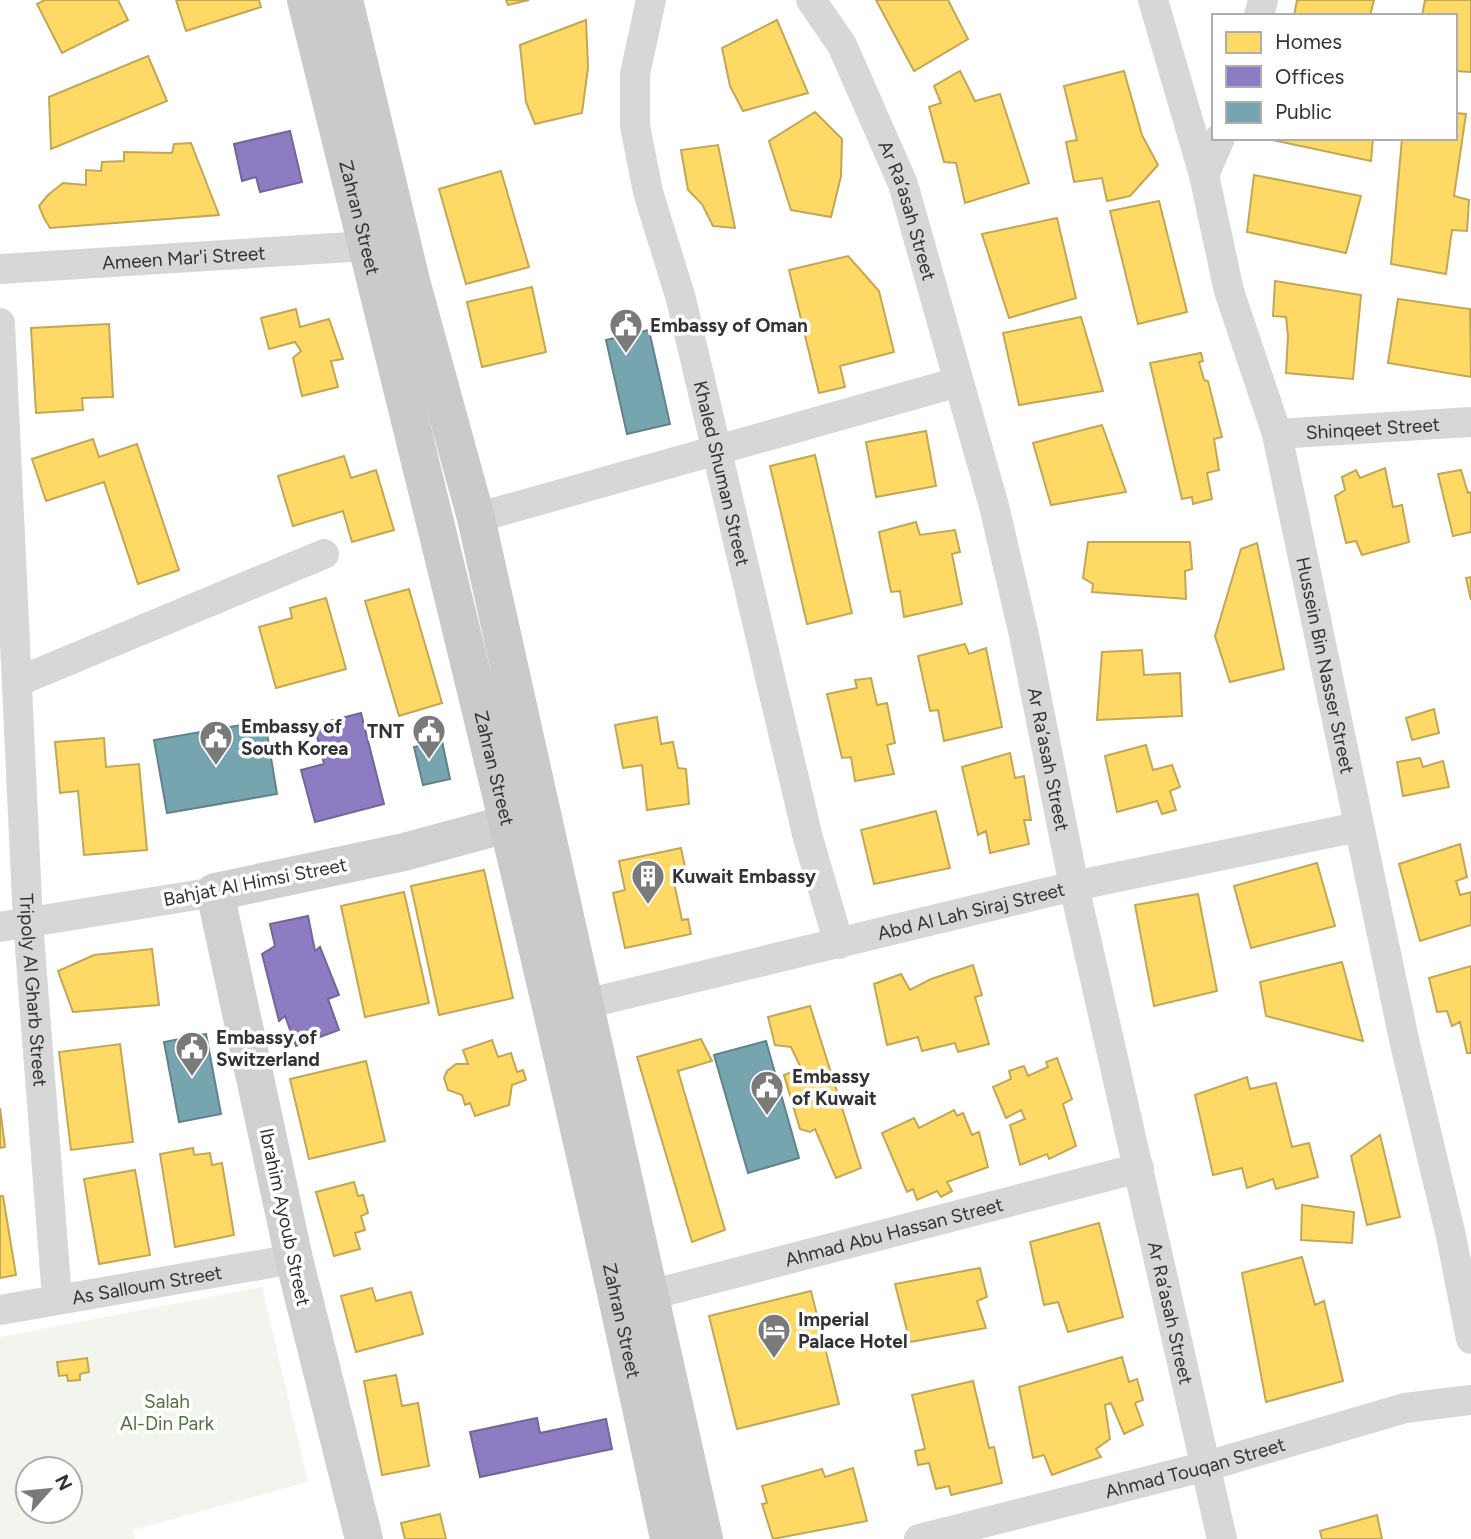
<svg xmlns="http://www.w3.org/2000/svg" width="1471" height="1539" viewBox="0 0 1471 1539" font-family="Figtree,sans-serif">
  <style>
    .green { fill: #f1f5ed; fill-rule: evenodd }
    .homes { fill: #ffd966; stroke: #c2a757; stroke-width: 2 }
    .offices { fill: #8e7cc3; stroke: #736698; stroke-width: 2 }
    .public { fill: #76a5af; stroke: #62838a; stroke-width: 2 }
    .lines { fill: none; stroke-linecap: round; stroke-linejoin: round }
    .street { stroke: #d7d7d7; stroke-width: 30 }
    .secondary { stroke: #d0d0d0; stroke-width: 38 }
    .primary { stroke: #cacaca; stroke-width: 38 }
    .labels { text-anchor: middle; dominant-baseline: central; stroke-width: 7; stroke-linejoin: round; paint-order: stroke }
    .street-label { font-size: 19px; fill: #333; stroke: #fff }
    .poi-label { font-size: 19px; font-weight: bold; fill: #333; stroke: #fff; text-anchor: start }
    .park-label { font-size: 19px; fill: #56703f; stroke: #fff }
  </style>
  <rect width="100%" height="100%" fill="#fff"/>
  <!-- green -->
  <path class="green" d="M262,1287L308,1482L133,1530L135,1539H0V1337ZM28,1469H70V1511H28Z"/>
  <!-- homes -->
  <path class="homes" d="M45,0H118L128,20L62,53L37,4Z
    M176,0H259L261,7L186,31Z
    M506,0H529L508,5Z
    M876,0H948L968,39L914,71Z
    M1297,0H1374L1370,16H1294Z
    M1425,0H1471V72L1455,71V16H1422Z
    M586,20L588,68L582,113L535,124L526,102L520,45Z
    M777,20L808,93L743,111L730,86L722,48Z
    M148,56L167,101L51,149L49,97Z
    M960,71L975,101L1000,94L1029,183L965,203L956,163L944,162L929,107L941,103L934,86Z
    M1124,71L1142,135L1158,165L1130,196L1107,201L1102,178L1074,182L1066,142L1077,140L1064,86Z
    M815,112L842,139L841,176L831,217L791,210L769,141Z
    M1455,113L1466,114L1454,196L1469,200L1467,231L1452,230L1446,274L1391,264L1402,138H1455Z
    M1263,138H1373L1371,161Z
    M191,143L219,215L50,228L44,218L39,206L48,195L63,183L86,185V170L101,171L102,162L124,161V152L172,153L174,144Z
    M718,145L735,228L713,226L702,204L688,190L681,150Z
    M501,171L529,267L466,284L439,189Z
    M1254,175L1361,196L1346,253L1247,232Z
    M1159,201L1187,312L1138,324L1110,211Z
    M1057,218L1076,298L1009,318L982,234Z
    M848,256L879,291L894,352L840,366L845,387L819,393L789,270Z
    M1275,281L1361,295L1353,379L1286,373L1288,336L1286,317L1273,316Z
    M532,287L546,352L482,367L467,302Z
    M1398,299L1470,309L1471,377L1388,363Z
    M296,309L300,327L329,319L343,359L331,361L338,387L302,396L293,358L301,351L295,342L269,349L261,318Z
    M1081,317L1103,391L1019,405L1003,333Z
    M109,324L113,397L82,398L83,410L36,413L31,328Z
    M1201,353L1203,361L1199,362L1204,380L1208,381L1222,437L1214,439L1219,470L1207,473L1212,499L1193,504L1192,497L1182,499L1150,363Z
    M1102,425L1126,492L1051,505L1033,443Z
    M926,431L936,486L876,497L866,442Z
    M93,439L99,457L137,444L179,570L138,584L104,482L46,501L32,459Z
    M815,455L852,613L807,624L770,466Z
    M344,456L351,478L376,470L394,530L352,542L343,511L293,526L278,476Z
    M1385,468L1393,507L1402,505L1409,542L1362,555L1356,541L1346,543L1335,496L1345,490L1342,477L1356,470L1360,478Z
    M1461,470L1468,493L1471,492V532L1453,536L1438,474Z
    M916,522L920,535L955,530L960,552L952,554L962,604L904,617L900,591L891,592L879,532Z
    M1088,542H1190L1192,569L1185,571L1186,599L1092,592L1093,584L1083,578Z
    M1257,543L1284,669L1230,682L1215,636L1241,549Z
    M1471,577V600L1466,578Z
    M409,589L442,703L399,716L365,601Z
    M326,598L346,669L276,688L259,627L292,618L290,608Z
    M965,644L969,654L986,648L1002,727L944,741L938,710L930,711L918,656Z
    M1142,650L1144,675L1180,673L1182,716L1097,720L1102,652Z
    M871,678L877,705L887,703L895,743L887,745L894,774L855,781L851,757L842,758L827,694L857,688L855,680Z
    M1434,709L1439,733L1412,740L1406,718Z
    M657,717L661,744L673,742L678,768L686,769L689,804L647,810L642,765L623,768L615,725Z
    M104,738L106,767L139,764L147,850L84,855L78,791L60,793L55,742Z
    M1146,745L1153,770L1172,765L1180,787L1170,791L1176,810L1162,814L1157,801L1117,812L1105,756Z
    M1010,753L1015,778L1024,776L1031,820H1024L1029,844L990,853L986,831L978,835L962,767Z
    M1420,758L1423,767L1443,761L1449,787L1403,796L1397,762Z
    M936,811L950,868L874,884L861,830Z
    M1460,844L1467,877L1456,881L1460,895L1471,892V925L1420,941L1399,864Z
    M681,848L687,876L673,878L682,920L688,919L691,934L625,948L613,893L625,890L619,861Z
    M1317,863L1335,926L1251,948L1234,886Z
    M484,870L513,998L439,1015L411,886Z
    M404,892L429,1003L365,1017L341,906Z
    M1198,894L1217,991L1154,1006L1135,905Z
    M152,949L159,1005L73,1012L58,971L94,955Z
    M1342,962L1363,1041L1266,1016L1260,982Z
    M973,965L982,995L975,997L989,1044L958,1052L955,1043L922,1051L918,1037L887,1045L874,984L901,974L910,990L931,979Z
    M1471,966V1053H1467L1460,1022L1452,1026L1447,1011L1437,1012L1429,978Z
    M810,1006L861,1168L836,1178L815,1129L810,1132L800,1129L784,1075L801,1068L791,1047L775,1045L768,1017Z
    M701,1039L712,1061L678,1071L725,1230L692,1242L637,1057Z
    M492,1040L498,1057L511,1053L517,1072L523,1070L526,1080L512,1085L509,1105L475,1116L470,1103L465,1105L462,1095L448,1090L444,1078L447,1071L456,1064H468L463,1050Z
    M120,1044L133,1142L71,1150L59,1052Z
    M1057,1058L1072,1099L1063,1104L1076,1146L1049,1159L1047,1154L1020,1165L1010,1125L1025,1119L1021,1110L1006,1118L993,1087L1011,1079L1009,1071L1024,1066L1028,1076L1048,1067L1046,1062Z
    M366,1061L385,1141L309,1159L290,1079Z
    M1247,1077L1250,1089L1276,1083L1292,1147L1309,1143L1318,1177L1276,1189L1273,1179L1247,1188L1242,1168L1213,1175L1195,1095Z
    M0,1108L5,1147L0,1148Z
    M954,1110L957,1116L963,1113L972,1135L979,1132L988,1167L947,1182L952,1191L941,1197L937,1191L917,1200L913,1189L907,1192L882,1133L914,1118L919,1128Z
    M1380,1135L1400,1217L1367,1225L1351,1156Z
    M193,1148L194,1155L210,1153L212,1165L222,1163L234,1235L175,1247L160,1154Z
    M135,1170L150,1255L99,1264L84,1179Z
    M354,1182L358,1196L363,1195L368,1213L361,1216L365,1230L355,1233L360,1249L334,1256L316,1192Z
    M0,1196H3L16,1275L0,1278Z
    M1302,1205L1354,1212L1352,1243L1301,1240Z
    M1099,1223L1123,1317L1068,1332L1058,1302L1044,1305L1030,1242Z
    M1302,1257L1315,1305L1324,1301L1343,1381L1266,1402L1242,1273Z
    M980,1268L987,1297L977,1301L986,1328L910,1342L895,1284Z
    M372,1288L376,1301L411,1292L423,1334L356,1352L341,1296Z
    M811,1291L839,1404L737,1429L709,1316Z
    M1122,1357L1129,1382L1137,1379L1143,1400L1135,1403L1143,1425L1124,1434L1111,1403L1105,1405L1110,1439L1096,1449L1101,1457L1052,1475L1044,1455L1033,1458L1019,1387Z
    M87,1358L89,1372L80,1374V1380L68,1381L67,1375L59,1376L57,1362Z
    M396,1375L402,1406L418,1403L429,1466L382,1475L364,1381Z
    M973,1381L989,1448L994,1447L1002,1483L951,1495L949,1486L936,1489L929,1463L918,1465L915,1451L925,1449L912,1395Z
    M853,1468L867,1521L773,1539L762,1504L767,1503L762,1486L822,1469L825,1477Z
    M440,1514L446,1539H405L401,1523Z
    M1377,1515L1382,1539H1322L1320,1531Z"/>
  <!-- offices -->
  <path class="offices" d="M290,131L302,182L260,192L256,177L242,181L234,144Z
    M361,713L384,804L315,822L301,770L324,764L314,725Z
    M308,916L315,951L320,947L339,995L328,999L339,1030L296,1046L285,1016L279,1021L262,954L275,946L270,924Z
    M537,1418L540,1433L606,1419L612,1449L480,1477L470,1432Z"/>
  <!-- public -->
  <path class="public" d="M649,330L670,424L627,434L606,340Z
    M265,721L277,794L167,813L154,740Z
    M442,741L450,779L423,785L414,747Z
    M206,1034L221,1114L179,1122L164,1042Z
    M766,1041L799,1158L748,1173L714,1055Z"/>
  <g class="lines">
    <!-- street -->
    <g class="street">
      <path id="s1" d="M651,0L635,74V126L648,192L681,299L808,838L839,944"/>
      <path id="s2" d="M811,0L842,45L903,184L994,506L1024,635L1074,886L1222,1539"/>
      <path id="s3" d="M1153,0L1204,175L1229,291L1277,434L1405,1044L1451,1236L1471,1339"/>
      <path d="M1259,16L1263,0"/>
      <path d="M1204,175L1220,138"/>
      <path id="s4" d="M0,269L367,246"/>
      <path id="s5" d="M0,323L28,922L57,1298"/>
      <path id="s6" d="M1277,434L1471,422"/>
      <path d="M476,518L958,382"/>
      <path d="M17,682L324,554"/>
      <path d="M0,927L215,892"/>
      <path id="s7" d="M585,1004L1074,886L1358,827"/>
      <path id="s8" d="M650,1295L1139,1168"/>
      <path id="s9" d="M0,1310L294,1259"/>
      <path id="s10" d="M919,1539L1207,1466L1405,1408L1471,1400"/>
    </g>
    <!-- secondary -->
    <path class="secondary" d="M364,1539L294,1259L215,892L404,852L507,824"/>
    <!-- primary -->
    <g class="primary">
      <path id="s11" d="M306,0C433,512 561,1023 669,1539"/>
      <path d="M344,0L411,281L476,518L704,1539"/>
    </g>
  </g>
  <!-- icons -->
  <defs>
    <symbol id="civic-pin" viewBox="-11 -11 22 30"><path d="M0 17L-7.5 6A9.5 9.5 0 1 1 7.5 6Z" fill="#7a7a7a" stroke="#fff"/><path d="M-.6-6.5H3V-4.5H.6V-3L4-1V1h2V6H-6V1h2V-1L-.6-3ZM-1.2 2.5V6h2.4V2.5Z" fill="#fff"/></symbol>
    <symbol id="building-pin" viewBox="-11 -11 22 30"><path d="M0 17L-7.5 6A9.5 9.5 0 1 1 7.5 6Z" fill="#7a7a7a" stroke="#fff"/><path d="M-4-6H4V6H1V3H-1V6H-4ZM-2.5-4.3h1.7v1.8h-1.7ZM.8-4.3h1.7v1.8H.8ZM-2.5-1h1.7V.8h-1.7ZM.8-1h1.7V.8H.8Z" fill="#fff"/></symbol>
    <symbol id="hotel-pin" viewBox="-11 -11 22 30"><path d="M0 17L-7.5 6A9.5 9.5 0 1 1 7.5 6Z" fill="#7a7a7a" stroke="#fff"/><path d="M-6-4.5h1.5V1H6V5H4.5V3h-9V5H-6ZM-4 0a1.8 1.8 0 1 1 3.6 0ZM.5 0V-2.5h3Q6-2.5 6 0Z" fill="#fff"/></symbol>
  </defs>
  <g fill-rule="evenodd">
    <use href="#civic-pin" x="607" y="306" width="38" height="52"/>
    <use href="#civic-pin" x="410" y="712" width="38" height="52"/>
    <use href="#civic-pin" x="197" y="718" width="38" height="52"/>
    <use href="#building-pin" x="629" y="857" width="38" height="52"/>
    <use href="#civic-pin" x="173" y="1029" width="38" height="52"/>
    <use href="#civic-pin" x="748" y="1068" width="38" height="52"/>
    <use href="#hotel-pin" x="755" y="1311" width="38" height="52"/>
  </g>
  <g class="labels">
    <!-- street labels -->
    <g class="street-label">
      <text stroke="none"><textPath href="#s2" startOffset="233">Ar Ra’asah Street</textPath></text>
      <text stroke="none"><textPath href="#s11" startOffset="224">Zahran Street</textPath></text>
      <text stroke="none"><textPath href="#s4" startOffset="184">Ameen Mar'i Street</textPath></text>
      <text stroke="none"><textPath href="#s6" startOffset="96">Shinqeet Street</textPath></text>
      <text stroke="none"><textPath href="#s1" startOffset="486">Khaled Shuman Street</textPath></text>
      <text stroke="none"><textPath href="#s3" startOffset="688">Hussein Bin Nasser Street</textPath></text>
      <text stroke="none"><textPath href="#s2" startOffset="800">Ar Ra’asah Street</textPath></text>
      <text stroke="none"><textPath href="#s11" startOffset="791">Zahran Street</textPath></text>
      <text transform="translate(255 882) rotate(-11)">Bahjat Al Himsi Street</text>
      <text stroke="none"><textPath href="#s7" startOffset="397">Abd Al Lah Siraj Street</textPath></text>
      <text stroke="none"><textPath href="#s5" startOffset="668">Tripoly Al Gharb Street</textPath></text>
      <text transform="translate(285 1217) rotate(78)">Ibrahim Ayoub Street</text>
      <text stroke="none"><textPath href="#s8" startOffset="252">Ahmad Abu Hassan Street</textPath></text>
      <text stroke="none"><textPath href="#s9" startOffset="149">As Salloum Street</textPath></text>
      <text stroke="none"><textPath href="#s2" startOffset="1367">Ar Ra’asah Street</textPath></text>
      <text stroke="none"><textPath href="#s11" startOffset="1358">Zahran Street</textPath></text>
      <text stroke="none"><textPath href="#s10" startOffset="285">Ahmad Touqan Street</textPath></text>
    </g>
    <!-- poi labels -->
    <g class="poi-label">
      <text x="650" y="325">Embassy of Oman</text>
      <text x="241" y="726">Embassy of<tspan x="241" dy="22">South Korea</tspan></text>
      <text x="404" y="731" text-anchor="end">TNT</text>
      <text x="672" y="876">Kuwait Embassy</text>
      <text x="216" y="1037">Embassy of<tspan x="216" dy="22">Switzerland</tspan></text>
      <text x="792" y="1076">Embassy<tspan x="792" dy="22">of Kuwait</tspan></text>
      <text x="798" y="1319">Imperial<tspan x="798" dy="22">Palace Hotel</tspan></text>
    </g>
    <!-- park labels -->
    <g class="park-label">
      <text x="167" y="1401">Salah<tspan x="167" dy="22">Al-Din Park</tspan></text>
    </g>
  </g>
  <!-- legend -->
  <rect x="1212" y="14" width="245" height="126" fill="#ffffff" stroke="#adadad" stroke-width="2"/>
  <rect x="1226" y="32" width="35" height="21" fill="#ffd966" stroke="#adadad" stroke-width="2"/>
  <text x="1275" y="49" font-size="21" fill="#333333">Homes</text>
  <rect x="1226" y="66" width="35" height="21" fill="#8e7cc3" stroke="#adadad" stroke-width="2"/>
  <text x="1275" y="84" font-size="21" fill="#333333">Offices</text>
  <rect x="1226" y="102" width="35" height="21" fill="#76a5af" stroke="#adadad" stroke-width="2"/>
  <text x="1275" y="119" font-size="21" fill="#333333">Public</text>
  <!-- north arrow -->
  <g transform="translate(49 1490) rotate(63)"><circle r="33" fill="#ffffff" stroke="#adadad" stroke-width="2"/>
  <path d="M0-5L12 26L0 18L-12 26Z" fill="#7a7a7a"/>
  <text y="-10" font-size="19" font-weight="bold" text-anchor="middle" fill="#333333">N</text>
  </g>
</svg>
